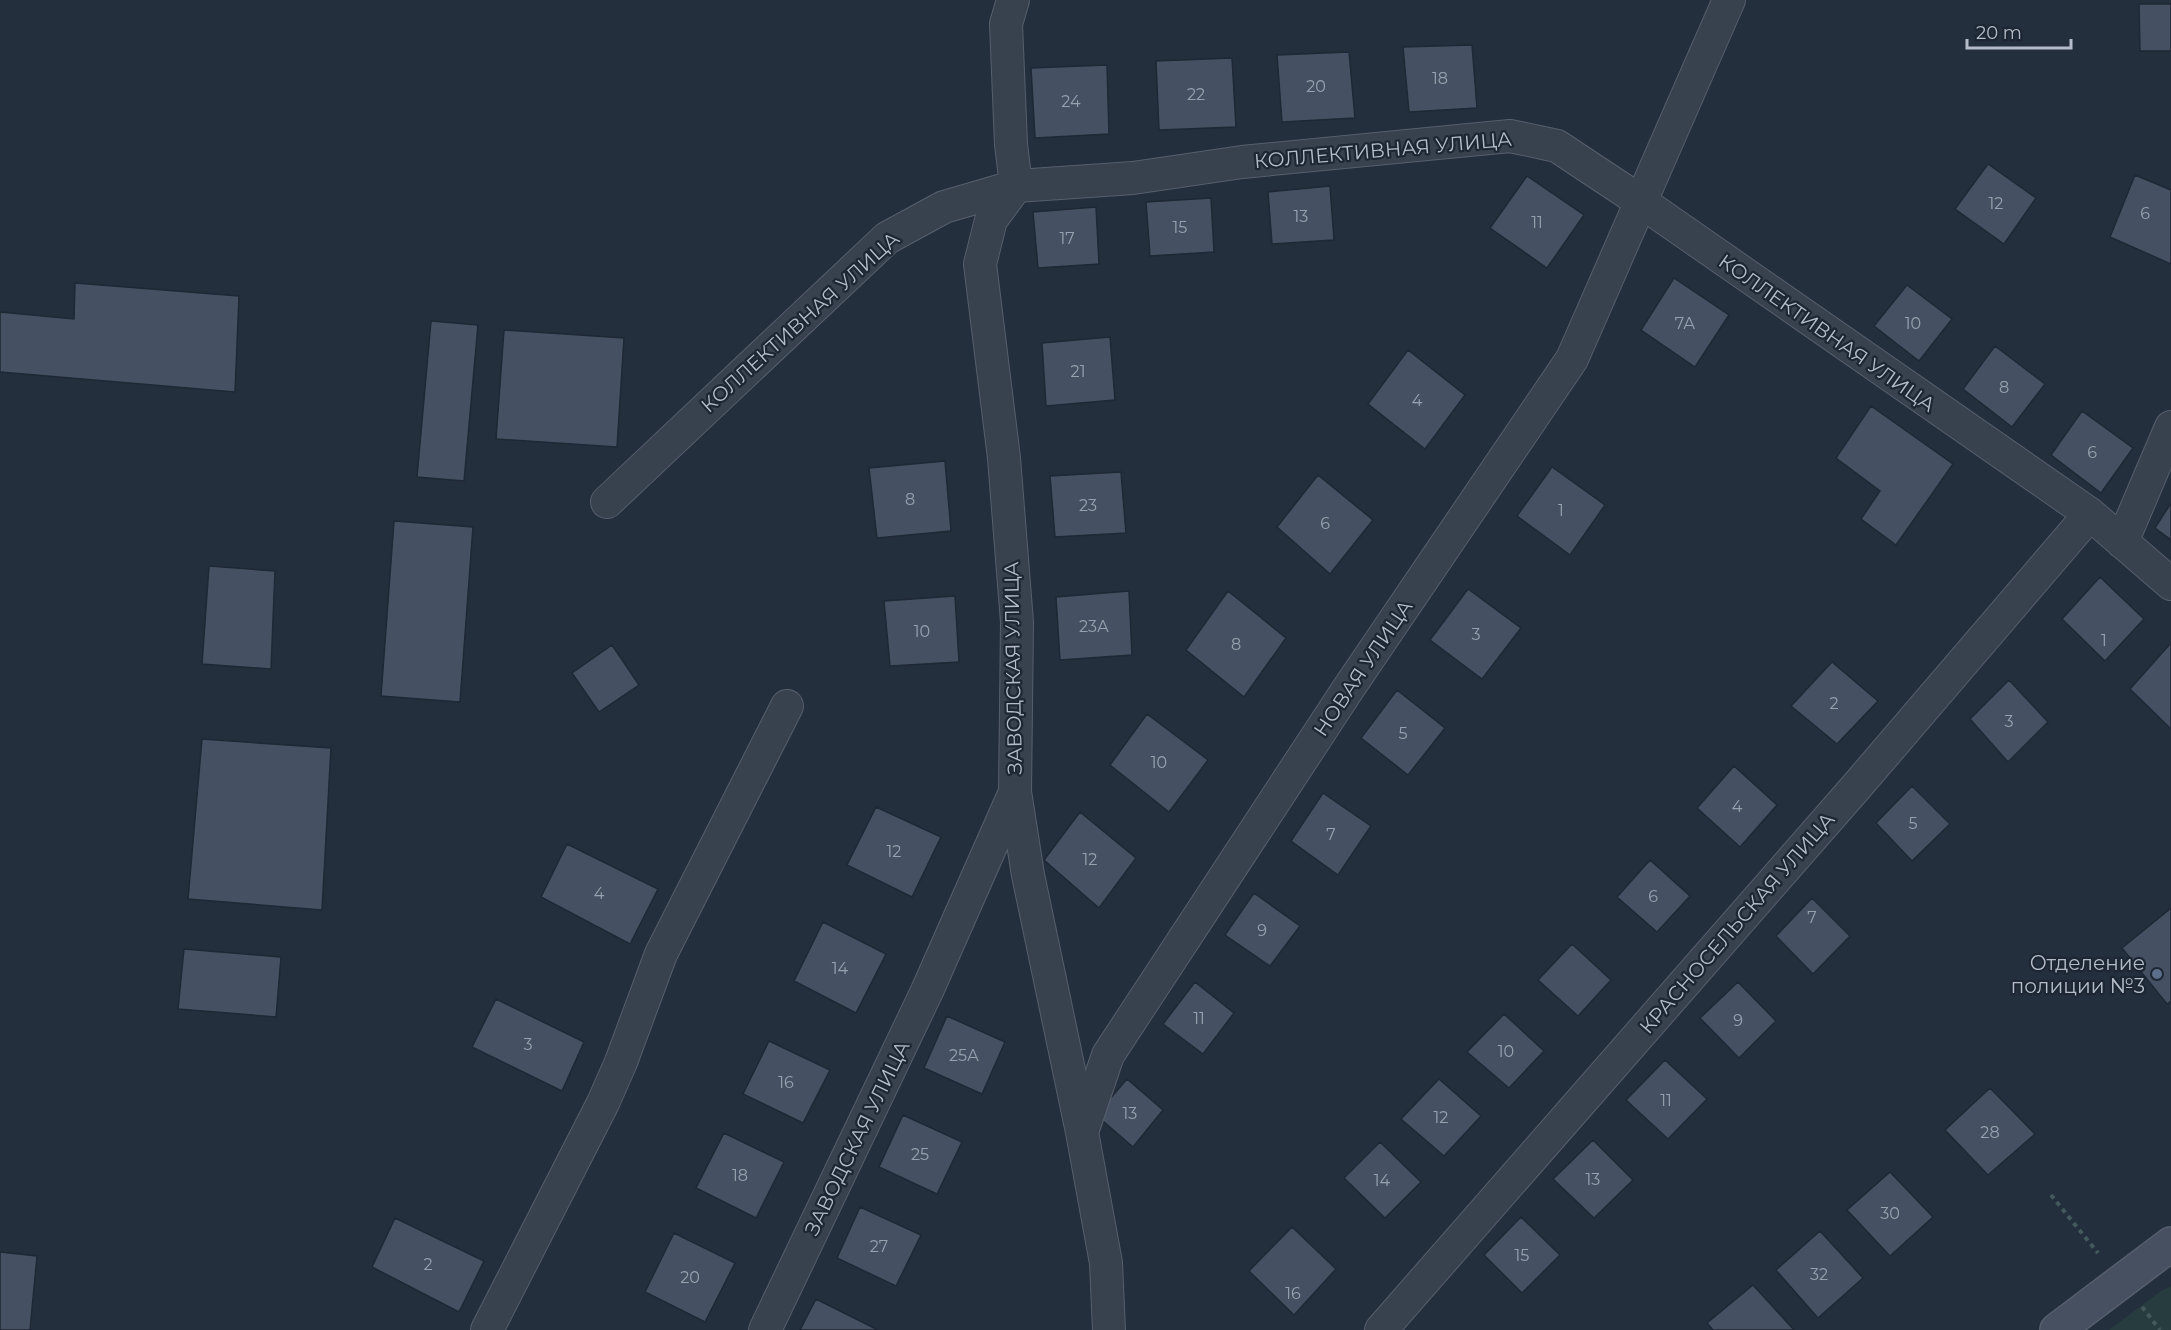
<svg xmlns="http://www.w3.org/2000/svg" width="2171" height="1330" viewBox="0 0 2171 1330" font-family="Montserrat,sans-serif">
  <style>
    .green { fill: #263c3f }
    .building { fill: #455162; stroke: #1f2835; stroke-width: 1.5 }
    .lines { fill: none; stroke-linecap: round; stroke-linejoin: round }
    .street-casing { stroke: #565f6c; stroke-width: 34 }
    .secondary-casing { stroke: #565f6c; stroke-width: 36 }
    .path { stroke: #44595c; stroke-width: 4; stroke-dasharray: 4.5 4.5; stroke-linecap: butt }
    .street { stroke: #38414e; stroke-width: 32 }
    .secondary { stroke: #465061; stroke-width: 33 }
    .service-dot { fill: #5c6f8a; stroke: #1d2633; stroke-width: 2 }
    .labels { text-anchor: middle; dominant-baseline: central; stroke-width: 4.5; stroke-linejoin: round; paint-order: stroke }
    .number-label { font-size: 16px; fill: #98a1af }
    .street-label { font-size: 20px; fill: #b4bcc9; stroke: #1d2633 }
    .poi-label { font-size: 20px; fill: #b4bcc9; stroke: #1d2633; text-anchor: end }
  </style>
  <rect width="100%" height="100%" fill="#242f3e"/>
  <!-- green -->
  <path class="green" d="M2171,1286V1330H2109L2161,1291Z"/>
  <!-- building -->
  <path class="building" d="M2139,4H2171V51H2140Z
    M1472,45L1477,108L1409,112L1403,47Z
    M1349,52L1355,118L1282,122L1277,55Z
    M1232,58L1236,127L1159,130L1156,61Z
    M1107,65L1109,134L1035,138L1031,68Z
    M1988,164L2036,198L2004,244L1955,209Z
    M2135,175L2171,190V264L2110,237Z
    M1527,176L1584,215L1547,268L1490,228Z
    M1330,186L1334,240L1272,244L1268,192Z
    M1211,198L1214,252L1150,256L1146,202Z
    M1096,207L1099,264L1038,268L1033,212Z
    M1674,278L1729,315L1695,367L1641,330Z
    M75,283L239,296L235,392L0,372V312L74,319Z
    M1907,285L1952,319L1919,361L1874,326Z
    M431,321L478,325L464,481L417,477Z
    M504,330L624,338L617,447L496,439Z
    M1110,337L1115,400L1046,406L1042,343Z
    M1995,346L2045,384L2012,427L1963,389Z
    M1408,350L1465,395L1425,449L1368,404Z
    M1871,406L1953,464L1896,545L1861,519L1880,491L1836,458Z
    M2082,411L2133,448L2101,493L2051,455Z
    M945,461L951,531L877,538L869,468Z
    M1552,467L1605,505L1570,555L1517,516Z
    M1121,472L1126,533L1055,537L1050,476Z
    M1318,475L1373,520L1330,574L1277,527Z
    M2171,503V540L2155,528Z
    M394,521L473,527L460,702L381,696Z
    M209,566L275,571L271,669L202,664Z
    M2100,577L2144,619L2105,661L2062,619Z
    M1468,589L1521,628L1482,679L1430,640Z
    M1129,591L1132,655L1060,660L1056,597Z
    M1228,591L1286,638L1244,697L1186,650Z
    M955,596L959,662L890,666L884,601Z
    M2170,644L2171,645V729L2130,689Z
    M612,645L639,685L599,712L572,673Z
    M1832,662L1878,701L1837,744L1791,706Z
    M2009,680L2048,722L2008,762L1970,719Z
    M1397,690L1445,728L1408,775L1361,738Z
    M1147,714L1208,760L1169,812L1110,765Z
    M202,739L331,748L322,910L188,899Z
    M1734,766L1777,805L1740,847L1697,808Z
    M1912,786L1950,824L1912,861L1876,823Z
    M1323,793L1371,826L1338,875L1291,841Z
    M876,807L941,837L912,897L847,865Z
    M1080,812L1136,858L1099,908L1044,860Z
    M567,844L658,889L630,944L541,897Z
    M1650,860L1690,896L1657,932L1617,897Z
    M1254,893L1300,926L1270,966L1225,935Z
    M1812,898L1850,936L1813,974L1776,936Z
    M2171,908V1001L2167,1004L2122,948Z
    M823,922L886,954L856,1013L794,981Z
    M1572,944L1611,980L1578,1016L1538,980Z
    M184,949L281,957L276,1017L178,1009Z
    M1195,982L1234,1013L1203,1054L1163,1024Z
    M1738,982L1776,1021L1739,1058L1700,1018Z
    M496,999L584,1042L562,1091L472,1047Z
    M1504,1014L1544,1051L1509,1088L1467,1052Z
    M947,1016L1005,1042L982,1094L924,1068Z
    M769,1041L830,1070L803,1123L743,1094Z
    M1665,1060L1707,1099L1668,1139L1626,1100Z
    M1127,1079L1163,1110L1133,1147L1096,1115Z
    M1439,1079L1481,1116L1444,1156L1401,1119Z
    M1990,1088L2035,1134L1988,1175L1945,1130Z
    M903,1115L962,1142L937,1194L879,1167Z
    M724,1133L784,1162L756,1218L696,1188Z
    M1593,1140L1633,1180L1594,1218L1553,1179Z
    M1380,1142L1421,1182L1385,1218L1344,1178Z
    M1890,1172L1933,1217L1890,1256L1847,1210Z
    M860,1207L921,1235L896,1286L837,1258Z
    M1521,1217L1560,1255L1522,1293L1484,1255Z
    M395,1218L484,1261L459,1312L372,1267Z
    M1292,1227L1336,1269L1294,1315L1249,1271Z
    M1820,1231L1863,1278L1818,1318L1776,1270Z
    M674,1233L735,1263L705,1322L645,1292Z
    M0,1252L37,1256L30,1330H0Z
    M1753,1285L1794,1330H1713L1707,1323Z
    M816,1299L878,1330H800Z"/>
  <g class="lines">
    <defs>
      <path id="street" d="M607,502L887,238L944,207L1016,186L1133,178L1242,162L1510,136L1557,146L1640,201L2090,514L2171,584
        M2122,542L2171,427
        M1015,792L1028,875L1082,1132L1106,1263L1109,1330
        M1082,1132L1108,1055L1348,689L1572,359L1729,0
        M487,1330L603,1103L621,1062L661,954L787,706
        M765,1330L927,991L1015,792L1017,622L1004,458L980,264L991,220L1016,186L1011,144L1006,24L1013,0
        M1381,1330L1857,786L2090,514"/>
      <path id="secondary" d="M2057,1330L2171,1244"/>
    </defs>
    <!-- street casing -->
    <use href="#street" class="street-casing"/>
    <!-- secondary casing -->
    <use href="#secondary" class="secondary-casing"/>
    <!-- path -->
    <path class="path" d="M2051,1195L2098,1253
      M2142,1307L2160,1330"/>
    <!-- street -->
    <use href="#street" class="street"/>
    <!-- secondary -->
    <use href="#secondary" class="secondary"/>
  </g>
  <!-- markers -->
  <circle class="service-dot" cx="2157" cy="974" r="6"/>
  <g class="labels">
    <!-- number labels -->
    <g class="number-label">
      <text x="1440" y="78">18</text>
      <text x="1316" y="86">20</text>
      <text x="1196" y="94">22</text>
      <text x="1071" y="101">24</text>
      <text x="1996" y="203">12</text>
      <text x="2145" y="213">6</text>
      <text x="1301" y="216">13</text>
      <text x="1537" y="222">11</text>
      <text x="1180" y="227">15</text>
      <text x="1067" y="238">17</text>
      <text x="1685" y="323">7А</text>
      <text x="1913" y="323">10</text>
      <text x="1078" y="371">21</text>
      <text x="2004" y="387">8</text>
      <text x="1417" y="400">4</text>
      <text x="2092" y="452">6</text>
      <text x="910" y="499">8</text>
      <text x="1088" y="505">23</text>
      <text x="1561" y="510">1</text>
      <text x="1325" y="523">6</text>
      <text x="1094" y="626">23А</text>
      <text x="922" y="631">10</text>
      <text x="1476" y="634">3</text>
      <text x="2104" y="640">1</text>
      <text x="1236" y="644">8</text>
      <text x="1834" y="703">2</text>
      <text x="2009" y="721">3</text>
      <text x="1403" y="733">5</text>
      <text x="1159" y="762">10</text>
      <text x="1737" y="806">4</text>
      <text x="1913" y="823">5</text>
      <text x="1331" y="834">7</text>
      <text x="894" y="851">12</text>
      <text x="1090" y="859">12</text>
      <text x="599" y="893">4</text>
      <text x="1653" y="896">6</text>
      <text x="1812" y="917">7</text>
      <text x="1262" y="930">9</text>
      <text x="840" y="968">14</text>
      <text x="1199" y="1018">11</text>
      <text x="1738" y="1020">9</text>
      <text x="528" y="1044">3</text>
      <text x="1506" y="1051">10</text>
      <text x="964" y="1055">25А</text>
      <text x="786" y="1082">16</text>
      <text x="1666" y="1100">11</text>
      <text x="1130" y="1113">13</text>
      <text x="1441" y="1117">12</text>
      <text x="1990" y="1132">28</text>
      <text x="920" y="1154">25</text>
      <text x="740" y="1175">18</text>
      <text x="1593" y="1179">13</text>
      <text x="1382" y="1180">14</text>
      <text x="1890" y="1213">30</text>
      <text x="879" y="1246">27</text>
      <text x="1522" y="1255">15</text>
      <text x="428" y="1264">2</text>
      <text x="1819" y="1274">32</text>
      <text x="690" y="1277">20</text>
      <text x="1293" y="1293">16</text>
    </g>
    <!-- street labels -->
    <g class="street-label">
      <text transform="translate(1383 150) rotate(-5)">КОЛЛЕКТИВНАЯ УЛИЦА</text>
      <text transform="translate(800 322) rotate(-42)">КОЛЛЕКТИВНАЯ УЛИЦА</text>
      <text transform="translate(1827 333) rotate(35)">КОЛЛЕКТИВНАЯ УЛИЦА</text>
      <text transform="translate(1013 668) rotate(-91)">ЗАВОДСКАЯ УЛИЦА</text>
      <text transform="translate(1363 668) rotate(-56)">НОВАЯ УЛИЦА</text>
      <text transform="translate(1737 923) rotate(-49)">КРАСНОСЕЛЬСКАЯ УЛИЦА</text>
      <text transform="translate(857 1138) rotate(-64)">ЗАВОДСКАЯ УЛИЦА</text>
    </g>
    <!-- poi labels -->
    <g class="poi-label">
      <text x="2145" y="963">Отделение<tspan x="2145" dy="23">полиции №3</tspan></text>
    </g>
  </g>
  <!-- scale -->
  <path d="M1967 39v9h104v-9" fill="none" stroke="#b4bcc9" stroke-width="3"/>
  <text x="1976" y="39" font-size="18" fill="#b4bcc9" stroke="#1d2633" stroke-width="4.5" paint-order="stroke">20 m</text>
</svg>
